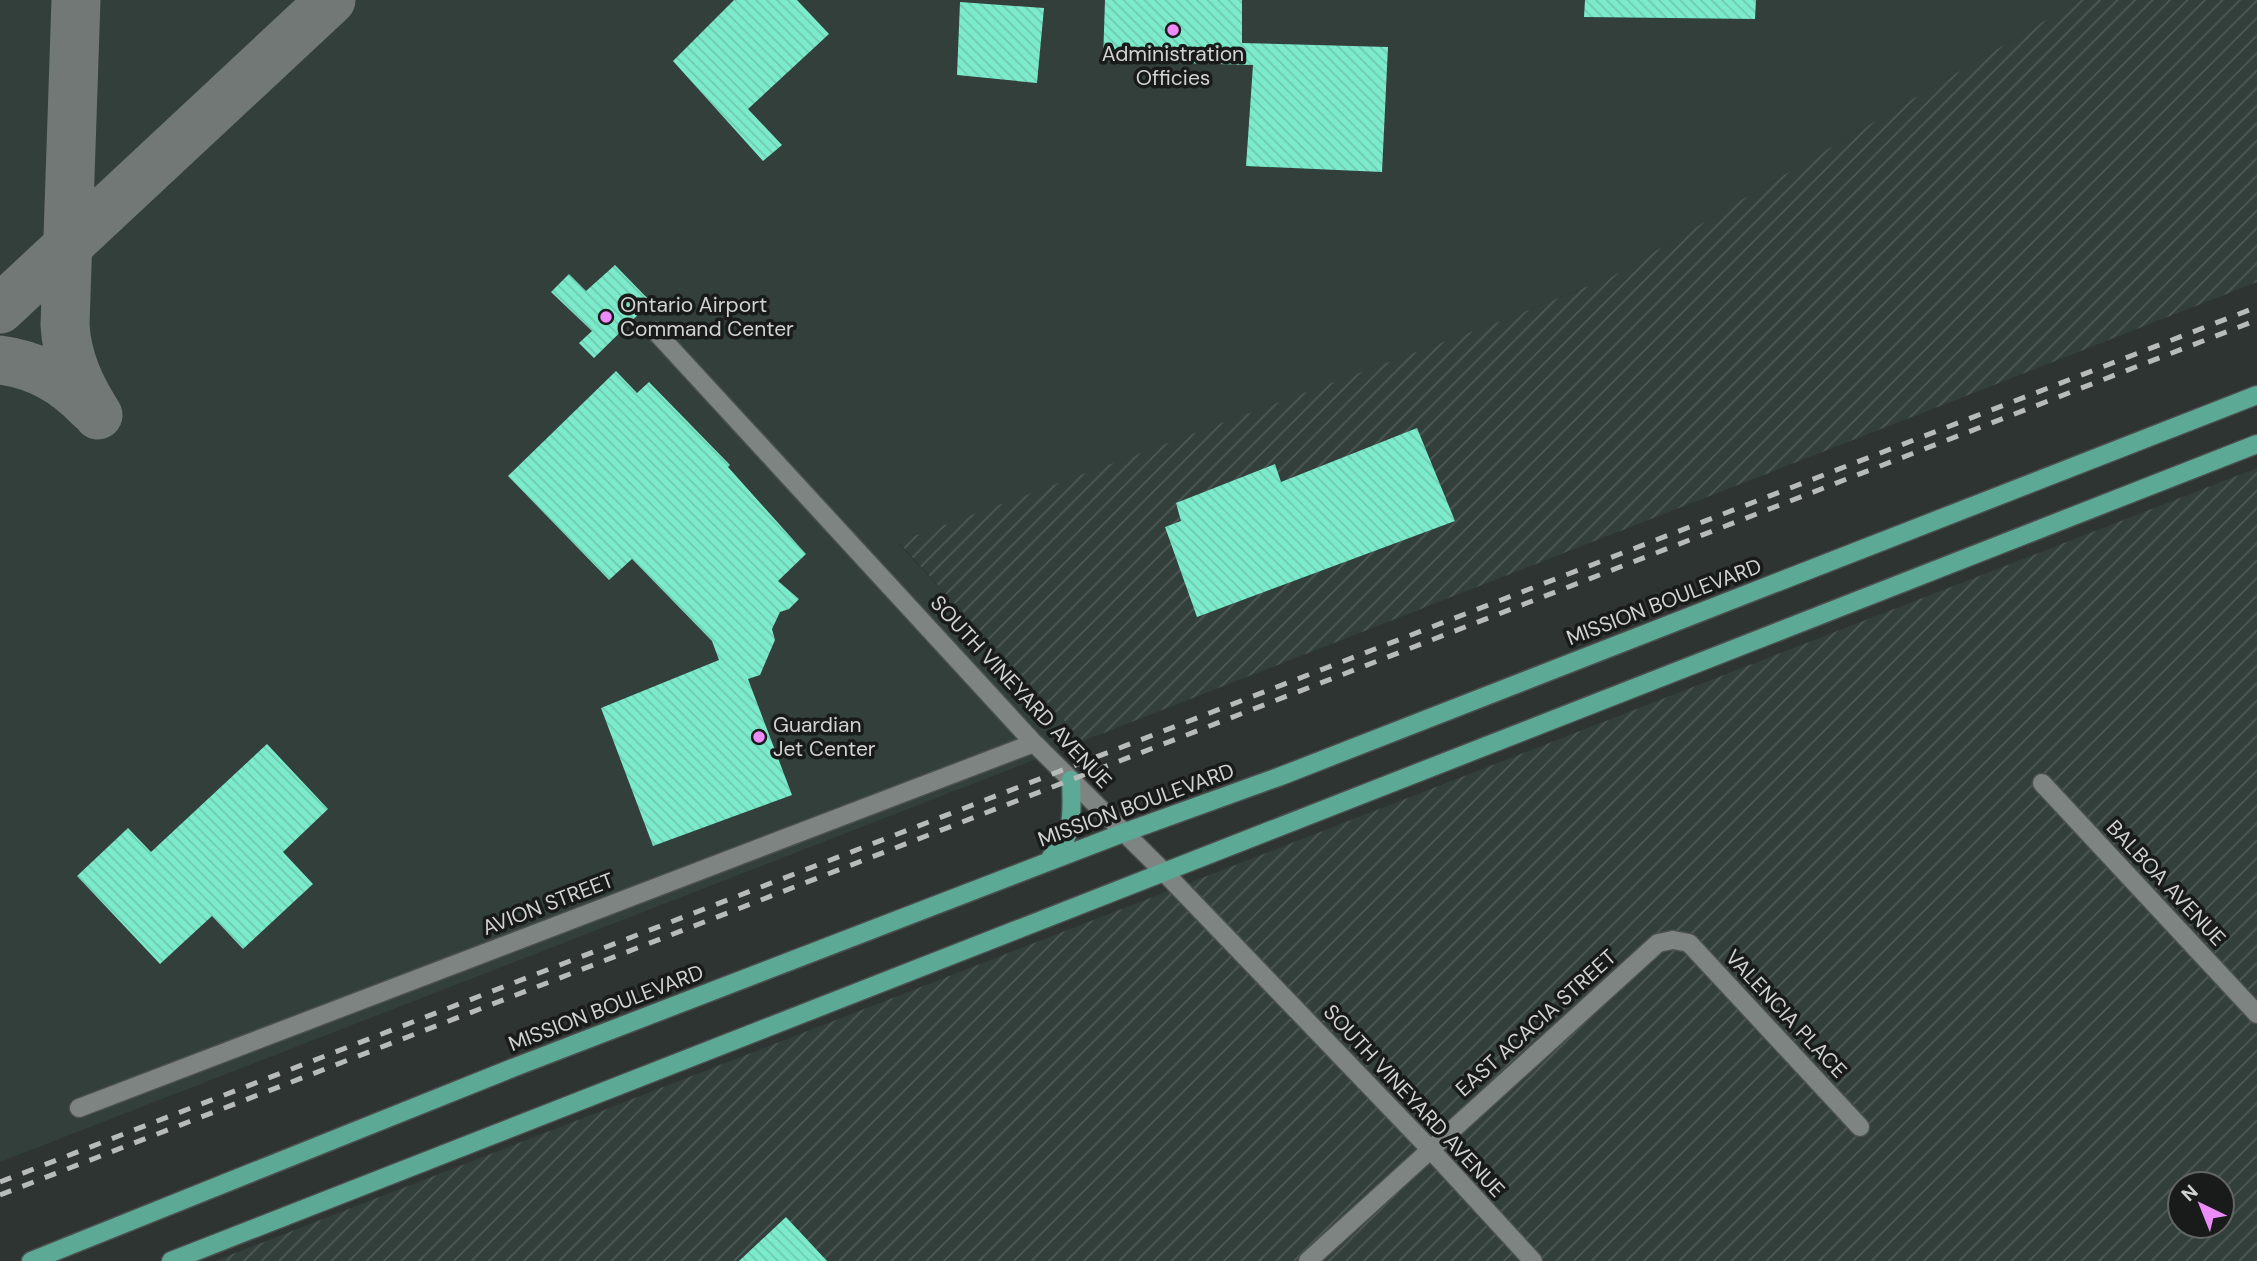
<svg xmlns="http://www.w3.org/2000/svg" width="2257" height="1261" viewBox="0 0 2257 1261" font-family="'DM Sans',sans-serif">
  <style>
    .built { fill: #323f3b }
    .industrial { fill: url(#industrial-furrows); fill-rule: evenodd }
    .lines { fill: none; stroke-linecap: round; stroke-linejoin: round }
    .taxiway { stroke: #727876; stroke-width: 49 }
    .building { fill: url(#building-back-hatch) }
    .minor-casing { stroke: #4b4f4e; stroke-width: 21 }
    .tertiary-casing { stroke: #4b4f4e; stroke-width: 21 }
    .secondary-casing { stroke: #4b4f4e; stroke-width: 21 }
    .primary-casing { stroke: #4b4f4e; stroke-width: 21 }
    .minor { stroke: #7d8481; stroke-width: 18 }
    .tertiary { stroke: #7d8481; stroke-width: 18 }
    .secondary { stroke: #7d8481; stroke-width: 18 }
    .primary { stroke: #5ca995; stroke-width: 18 }
    .rail { stroke: #b7bbb9; stroke-width: 5; stroke-dasharray: 12 12; stroke-linecap: butt }
    .poi-dot { fill: #ed8cf9; stroke: #191b1a; stroke-width: 2.5 }
    .labels { text-anchor: middle; dominant-baseline: central; stroke-width: 7; stroke-linejoin: round; paint-order: stroke }
    .poi-label { font-size: 21px; fill: #d0d3d2; stroke: #191b1a; text-anchor: start }
    .street-label { font-size: 21px; fill: #d0d3d2; stroke: #191b1a }
  </style>
  <defs>
    <pattern id="industrial-furrows" width="10" height="10" patternUnits="userSpaceOnUse" patternTransform="scale(1.75)"><rect width="10" height="10" fill="#323f3b"/><path d="M-1 1l2-2M0 10L10 0M9 11l2-2" fill="none" stroke="#4f5a56"/></pattern>
    <pattern id="building-back-hatch" width="6" height="6" patternUnits="userSpaceOnUse" patternTransform="scale(1.75)"><rect width="6" height="6" fill="#7bebcb"/><path d="M-1 5l2 2M0 0l6 6M5-1l2 2" fill="none" stroke="#6fc9af"/></pattern>
  </defs>
  <rect width="100%" height="100%" fill="#2e3432"/>
  <!-- built -->
  <path class="built" d="M0,0H2080L1613,276L1506,319L898,543L1083,741L0,1162Z"/>
  <!-- industrial -->
  <path class="industrial" d="M2080,0H2257V282L1083,741L898,542L1506,319L1613,276Z
    M2257,468V1261H215L1243,862ZM2180,1184H2222V1226H2180Z"/>
  <g class="lines">
    <!-- taxiway -->
    <path class="taxiway" d="M76,0L65,325C67,359 80,387 98,415
      M0,309L331,0
      M0,360C38,365 65,381 91,408"/>
  </g>
  <!-- building -->
  <path class="building" d="M734,0H797L829,34L748,109L782,145L763,161L673,61Z
    M1105,0H1242V43L1388,47L1382,172L1246,166L1253,65L1103,61Z
    M1585,0H1756L1755,19L1584,17Z
    M960,2L1044,8L1037,83L957,75Z
    M615,265L651,302L594,358L579,343L592,331L551,292L569,274L586,291Z
    M616,371L637,393L649,382L730,465L728,467L806,554L778,581L799,599L789,609L780,612L772,629L775,640L760,675L748,679L792,795L653,846L601,708L719,660L712,641L632,559L609,580L508,476Z
    M1417,428L1455,521L1197,617L1165,527L1181,521L1176,503L1275,464L1281,482Z
    M267,744L328,809L283,852L313,884L243,949L212,916L160,964L77,876L128,828L151,852Z
    M786,1217L827,1261H739Z"/>
  <g class="lines">
    <defs>
      <path id="minor" d="M655,331L1034,743L1163,871
        M2042,783L2257,1014
        M1673,940L1689,943L1860,1127
        M79,1108L1034,743"/>
      <path id="tertiary" d="M1308,1261L1658,943L1673,940"/>
      <path id="secondary" d="M1163,871L1430,1149L1533,1261"/>
      <path id="primary" d="M1051,857C1075,838 1072,809 1071,780
        M31,1261L515,1067L1123,833L1281,776L2257,395
        M171,1261L2257,444"/>
    </defs>
    <!-- minor casing -->
    <use href="#minor" class="minor-casing"/>
    <!-- tertiary casing -->
    <use href="#tertiary" class="tertiary-casing"/>
    <!-- secondary casing -->
    <use href="#secondary" class="secondary-casing"/>
    <!-- primary casing -->
    <use href="#primary" class="primary-casing"/>
    <!-- minor -->
    <use href="#minor" class="minor"/>
    <!-- tertiary -->
    <use href="#tertiary" class="tertiary"/>
    <!-- secondary -->
    <use href="#secondary" class="secondary"/>
    <!-- primary -->
    <use href="#primary" class="primary"/>
    <!-- rail -->
    <path class="rail" d="M0,1182L2257,307
      M0,1195L2257,320"/>
  </g>
  <!-- markers -->
  <g class="poi-dot">
    <circle cx="1173" cy="30" r="7"/>
    <circle cx="606" cy="317" r="7"/>
    <circle cx="759" cy="737" r="7"/>
  </g>
  <g class="labels">
    <!-- poi labels -->
    <g class="poi-label">
      <text x="1173" y="54" text-anchor="middle">Administration<tspan x="1173" dy="24">Officies</tspan></text>
      <text x="620" y="305">Ontario Airport<tspan x="620" dy="24">Command Center</tspan></text>
      <text x="773" y="725">Guardian<tspan x="773" dy="24">Jet Center</tspan></text>
    </g>
    <!-- street labels -->
    <g class="street-label">
      <text transform="translate(1664 602) rotate(-21)">MISSION BOULEVARD</text>
      <text transform="translate(1021 692) rotate(47)">SOUTH VINEYARD AVENUE</text>
      <text transform="translate(1136 805) rotate(-20)">MISSION BOULEVARD</text>
      <text transform="translate(2166 883) rotate(47)">BALBOA AVENUE</text>
      <text transform="translate(548 904) rotate(-21)">AVION STREET</text>
      <text transform="translate(606 1008) rotate(-21)">MISSION BOULEVARD</text>
      <text transform="translate(1786 1014) rotate(47)">VALENCIA PLACE</text>
      <text transform="translate(1536 1023) rotate(-42)">EAST ACACIA STREET</text>
      <text transform="translate(1414 1101) rotate(47)">SOUTH VINEYARD AVENUE</text>
    </g>
  </g>
  <!-- north arrow -->
  <g transform="translate(2201 1205) rotate(317)"><circle r="33" fill="#191b1a" stroke="#626564" stroke-width="2"/>
  <path d="M0-5L12 26L0 18L-12 26Z" fill="#ed8cf9"/>
  <text y="-10" font-size="19" font-weight="bold" text-anchor="middle" fill="#d0d3d2">N</text>
  </g>
</svg>
